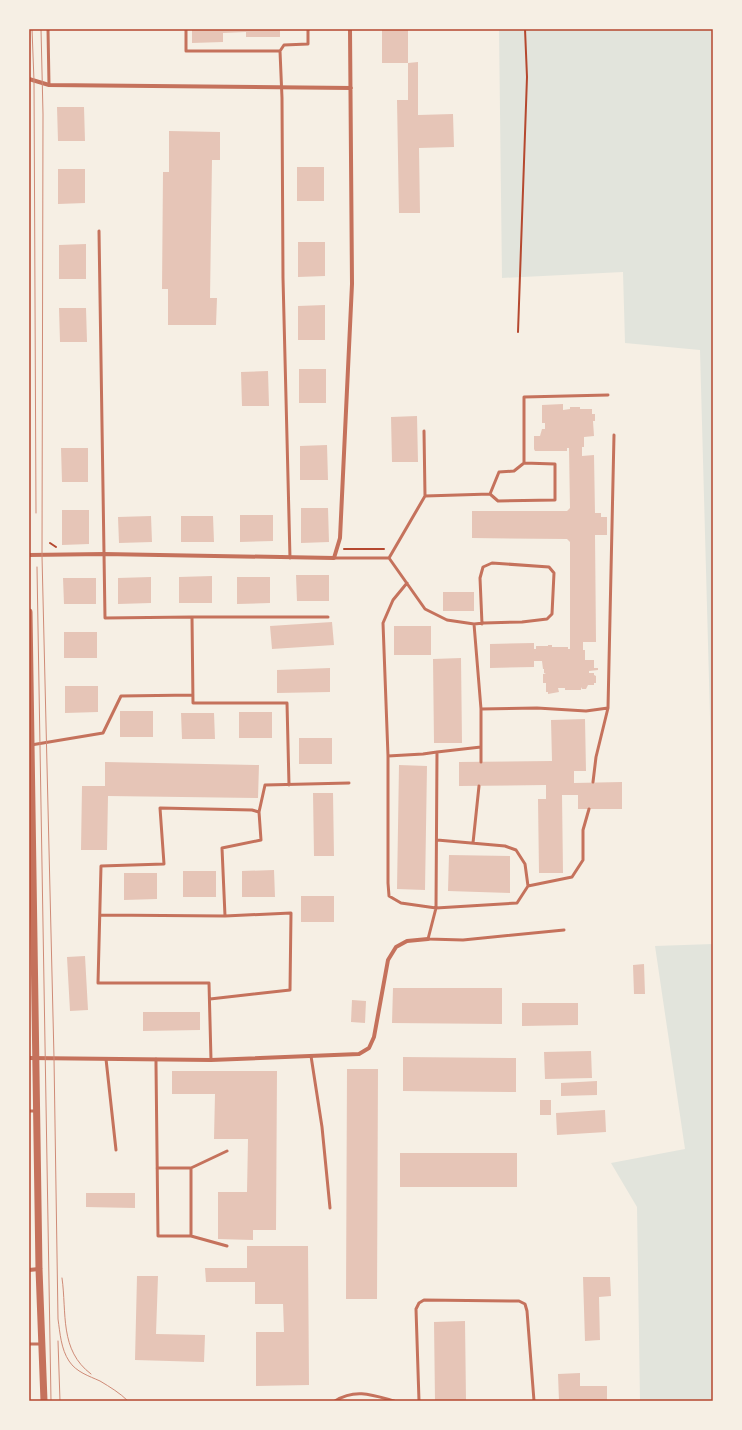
<svg xmlns="http://www.w3.org/2000/svg" width="742" height="1430" viewBox="0 0 742 1430" font-family="'PT Sans',sans-serif">
  <style>
    .green { fill: #e2e4dc }
    .building { fill: #e6c5b7 }
    .lines { fill: none; stroke-linecap: round; stroke-linejoin: round }
    .path { stroke: #b5482f; stroke-width: 2 }
    .service { stroke: #c5725c; stroke-width: 3 }
    .minor { stroke: #c5725c; stroke-width: 4 }
    .tertiary { stroke: #c5725c; stroke-width: 7 }
    .tram { stroke: #cf8b77; stroke-width: 1 }
    .neatline { fill: none; stroke: #b5482f; stroke-width: 1.5 }
  </style>
  <rect width="100%" height="100%" fill="#f6efe4"/>
  <!-- green -->
  <path class="green" d="M499,29H713V827L700,350L625,343L623,272L502,278Z
    M713,944V1401H640L637,1207L611,1163L685,1149L655,946Z"/>
  <!-- building -->
  <path class="building" d="M192,29H280V37H246V32L223,33V42L192,43Z
    M382,29H408V63L418,62V115L453,114L454,147L419,148L420,213H399L397,100H408V63H382Z
    M57,107H84L85,141H58Z
    M169,131L220,132V160H212L210,298H217L216,325H168V289H162L163,172H169Z
    M297,167H324V201H297Z
    M58,169H85V203L58,204Z
    M298,242H325V276L298,277Z
    M86,244V279H59V245Z
    M325,305V340H298V306Z
    M59,308H86L87,342H60Z
    M299,369H326V403H299Z
    M268,371L269,406H242L241,372Z
    M563,404V410L570,409V407H580V409H592V414H595V421H593L594,436L584,437V447H582V456L594,455L595,513H601V517H607V535H595L596,642H583V650H585V660H594V668H598V670L589,671V673H594V675L596,676V683H594V685H588L586,689H582L581,687V690H565V688H558L559,692L548,694V692H546V683H543V674H546L544,673V669H546H543L542,661H534V667L490,668V644L534,643V649H536V646H548V645H552V647H568V649H570V542L567,539L472,538V511H567L570,508L569,448H567V451H535L534,449V436H540L542,429H545V423H542V405Z
    M417,416L418,462H392L391,417Z
    M327,445L328,480H300V446Z
    M61,448H88V482H62Z
    M301,508H328L329,542L301,543Z
    M62,510H89V544L62,545Z
    M240,515H273V541L240,542Z
    M151,516L152,542L119,543L118,517Z
    M181,516H213L214,542H181Z
    M296,575H329V601H297Z
    M212,576V603H179V577Z
    M151,577V603L118,604V578Z
    M237,577H270V603L237,604Z
    M63,578H96V604H64Z
    M443,592H474V611H443Z
    M332,622L334,645L272,649L270,626Z
    M394,626H431V655H394Z
    M64,632H97V658H64Z
    M461,658L462,743H434L433,659Z
    M330,668V692L277,693V670Z
    M65,686H98V712L65,713Z
    M120,711H153V737H120Z
    M239,712H272V738H239Z
    M181,713H214L215,739H182Z
    M585,719L586,771H574V783L622,782V809H578V795H562L563,873H539L538,799H546V785L459,786V762L552,761L551,720Z
    M299,738H332V764H299Z
    M105,762L259,765L258,798L108,796L107,850H81L82,786H105Z
    M399,765L427,766L425,890L397,889Z
    M313,793H333L334,856H314Z
    M449,855L510,856V893L448,891Z
    M274,870L275,897H242V871Z
    M183,871H216V897H183Z
    M124,873H157V899L124,900Z
    M301,896H334V922H301Z
    M85,956L88,1010L70,1011L67,957Z
    M644,964L645,994H634L633,965Z
    M393,988H502V1024L392,1023Z
    M352,1000L366,1001L365,1023L351,1022Z
    M522,1003H578V1025L522,1026Z
    M143,1012H200V1030L143,1031Z
    M591,1051L592,1078L545,1079L544,1052Z
    M403,1057L516,1058V1092L403,1091Z
    M347,1069H378L377,1299H346Z
    M172,1071H277L276,1230H253V1240L218,1239V1192H247L248,1139H214L215,1094H172Z
    M597,1081V1095L561,1096V1083Z
    M540,1100H551V1115H540Z
    M605,1110L606,1132L557,1135L556,1113Z
    M400,1153H517V1187H400Z
    M86,1193H135V1208L86,1207Z
    M247,1246H308L309,1385L256,1386V1332H284L283,1304H255V1282H206L205,1268H247Z
    M137,1276H158L156,1334L205,1335L204,1362L135,1360Z
    M583,1277H610L611,1296L599,1297L600,1340L585,1341Z
    M465,1321L466,1401H435L434,1322Z
    M580,1373V1386H607V1401H559L558,1374Z"/>
  <g class="lines">
    <!-- path -->
    <path class="path" d="M518,332L527,77L525,29
      M50,543L56,547
      M344,549H384"/>
    <!-- service -->
    <path class="service" d="M48,29L49,85
      M186,29V51H280
      M99,231L105,618L192,617
      M524,463V397L608,395
      M425,496L490,494L498,501L555,500V464L524,463L514,471L499,472L490,494
      M290,558L283,278L282,98L280,51L284,45L308,44V29
      M334,558H389
      M389,558L425,609L447,620L474,624L484,623L522,622L547,619L552,614L554,573L549,567L492,563L483,567L480,578L482,624
      M389,558L425,496L424,431
      M407,583L393,600L383,623L388,756V883L389,896L401,903L436,908L437,752L481,747
      M474,624L481,709L537,708L586,711L608,708L596,757L593,782
      M608,708L614,435
      M31,745L103,733L121,696L193,695
      M388,756L423,754L437,752
      M481,762V709
      M289,785L287,703H193L192,617H328
      M437,840L505,846L516,850L525,864L528,886
      M473,843L479,786
      M100,915L225,916
      M564,930L463,940L428,939L436,908L517,903L528,886L572,877L583,860V830L589,809
      M210,999L290,990L291,913L225,916L222,848L261,840L259,812
      M311,1056L322,1127L330,1208
      M106,1059L116,1150
      M156,1059V1065L158,1236H191V1168H157
      M211,1060L209,983H98L101,866L164,864L160,808L252,810L259,812L265,785L349,783
      M29,1111H37
      M191,1168L227,1151
      M191,1236L227,1246
      M29,1344H42
      M335,1401C355,1388 373,1395 394,1401
      M419,1401L416,1309L419,1303L424,1300L519,1301L525,1304L527,1311L534,1401"/>
    <!-- minor -->
    <path class="minor" d="M29,79L49,85L351,88
      M29,555L104,554L334,558L340,538L352,284L350,29
      M29,1058L211,1060L359,1054L369,1048L374,1037L388,960L396,947L407,941L428,939
      M29,1270L39,1269"/>
    <!-- tertiary -->
    <path class="tertiary" d="M29,612L39,1269L44,1401"/>
    <!-- tram -->
    <path class="tram" d="M32,29L34,81L36,513
      M41,29L43,114L42,556L54,1058L58,1319C60,1333 61,1349 69,1361C76,1372 89,1376 100,1381C110,1387 120,1393 128,1401
      M37,567L51,1401
      M62,1278C67,1313 59,1350 91,1374
      M58,1341L60,1401"/>
  </g>
  <!-- border -->
  <rect width="742" height="1430" fill="none" stroke="#f6efe4" stroke-width="60"/>
  <rect x="30" y="30" width="682" height="1370" class="neatline"/>
</svg>
